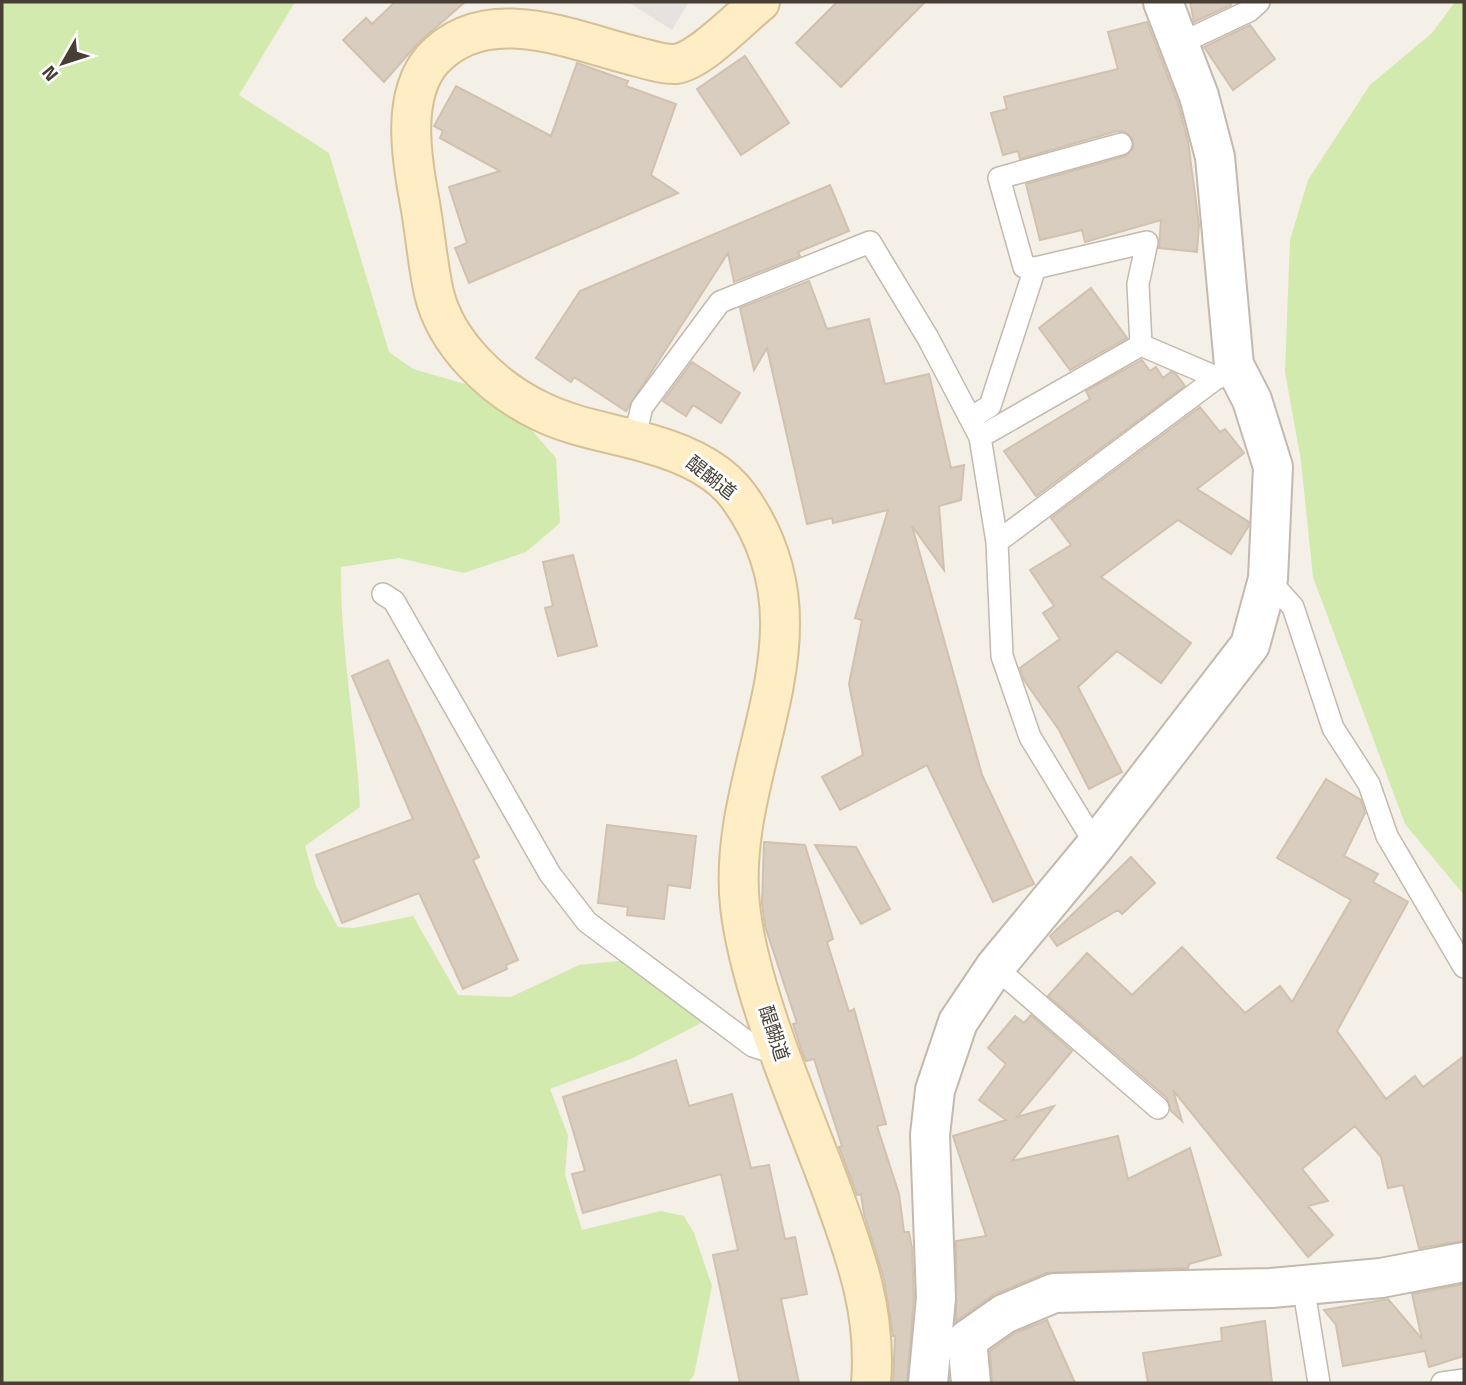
<svg xmlns="http://www.w3.org/2000/svg" width="1466" height="1385" viewBox="0 0 1466 1385" font-family="'Titillium Web','Noto Sans JP',sans-serif">
  <style>
    .green { fill: #d3eaae }
    .parking { fill: #e5e2df }
    .building { fill: #d9cdbf; stroke: #d1c1af; stroke-width: 2 }
    .lines { fill: none; stroke-linecap: round; stroke-linejoin: round }
    .service-casing { stroke: #c3b9ac; stroke-width: 24 }
    .minor-casing { stroke: #c3b9ac; stroke-width: 42 }
    .secondary-casing { stroke: #d6c095; stroke-width: 42 }
    .service { stroke: #fff; stroke-width: 21 }
    .minor { stroke: #fff; stroke-width: 38 }
    .secondary { stroke: #ffedc6; stroke-width: 38 }
    .labels { text-anchor: middle; dominant-baseline: central; stroke-width: 6; stroke-linejoin: round; paint-order: stroke }
    .street-label { font-size: 19px; fill: #473f36; stroke: #fff }
  </style>
  <rect width="100%" height="100%" fill="#f4efe7"/>
  <!-- green -->
  <path class="green" d="M2,2H295L239,95L329,153L389,352L413,369L472,386L529,427L556,458L560,523L526,552L464,573L399,558L341,567C340,648 356,727 360,807L305,846L316,886L338,927L354,928L413,916L458,995L511,997L579,965L629,960L705,1021L633,1058L550,1089L568,1135L565,1175L582,1230L661,1211L684,1216L694,1233L712,1286L694,1375L688,1383H2Z
    M1455,2H1464V895L1405,824L1313,577L1301,461L1285,372L1290,240L1308,180L1370,85L1432,33Z"/>
  <!-- parking -->
  <path class="parking" d="M628,2H689L672,30Z"/>
  <!-- building -->
  <path class="building" d="M395,2H465L418,43L384,82L343,40L366,18L372,24Z
    M837,2H925L841,87L796,43Z
    M1190,2H1230L1231,5L1194,22Z
    M1147,22L1178,103L1188,141L1199,225L1197,252L1159,248L1161,220L1085,242L1082,230L1040,240L1026,184L1125,156L1133,148V140L1125,132L1117,131L1020,159L1018,151L1003,155L991,113L1007,109L1004,97L1118,69L1108,32Z
    M1250,25L1275,59L1233,90L1204,47Z
    M745,56L789,123L741,155L697,89Z
    M577,63L628,81L626,86L676,104L651,175L678,193L469,283L455,248L467,243L449,187L500,171L440,138L443,131L434,126L456,86L551,136Z
    M830,185L849,231L798,252L800,256L734,282L728,253L626,411L574,377L571,382L536,358L580,291Z
    M809,281L827,329L869,319L885,384L929,374L951,468L964,465L961,500L939,506L944,570L912,526L982,775L1034,884L993,902L927,765L840,810L822,777L863,755L849,684L862,620L855,618L888,510L833,523L832,518L807,524L767,348L754,370L740,308Z
    M1091,288L1127,338L1070,370L1039,328Z
    M1142,360L1150,371L1156,367L1163,378L1171,372L1176,374L1185,386L1036,496L1004,451L1090,399L1086,391Z
    M692,362L740,393L721,423L693,405L686,416L663,401Z
    M1200,407L1220,432L1225,429L1244,453L1197,489L1249,522L1248,527L1231,554L1178,520L1101,577L1191,643L1161,683L1117,651L1078,687L1122,772L1089,789L1059,730L1024,680L1020,668L1060,639L1043,613L1054,606L1030,570L1071,545L1051,518Z
    M573,555L597,646L558,656L545,608L553,606L543,562Z
    M388,660L479,857L473,860L518,960L506,965L507,969L463,989L419,893L342,923L316,855L413,819L352,676Z
    M1326,779L1361,800L1365,813L1344,856L1378,874L1373,882L1408,902L1337,1031L1386,1099L1415,1076L1423,1087L1464,1056V1241L1419,1248L1403,1185L1388,1188L1381,1157L1355,1126L1302,1169L1328,1201L1308,1206L1333,1235L1308,1257L1173,1090L1182,1121L1171,1111L1167,1098L1048,996L1087,953L1132,995L1182,947L1245,1013L1280,986L1292,1002L1351,900L1277,858Z
    M607,825L696,836L690,888L668,885L664,919L627,915L628,907L598,903Z
    M764,842L805,845L833,939L827,942L849,1012L854,1009L886,1124L877,1126L899,1194L904,1232H909L912,1248L914,1297L907,1383H893L895,1336H893L884,1279L864,1214L861,1194L857,1195L841,1152L839,1147L842,1146L814,1059L806,1061L803,1054L793,1024L797,1023L765,926L762,904Z
    M815,845L856,847L890,909L861,924Z
    M1131,857L1155,883L1122,914L1118,910L1057,946L1050,936Z
    M1031,1015L1072,1051L1017,1117L1054,1106L1012,1161L1118,1136L1128,1179L1190,1148L1221,1255L1189,1264L1188,1268L1046,1273L995,1294L956,1321V1241L986,1236L953,1136L1006,1120L979,1100L1006,1064L988,1048L1015,1016L1024,1023Z
    M676,1060L689,1106L732,1094L751,1168L769,1165L785,1239L795,1237L807,1294L781,1299L799,1383H740L713,1255L738,1250L721,1174L583,1213L572,1174L585,1171L563,1097Z
    M1464,1284V1356L1429,1367L1425,1351L1343,1366L1336,1325L1324,1310L1388,1299L1422,1339L1412,1294Z
    M1047,1320L1075,1383H992L990,1351L1015,1333Z
    M1265,1321L1272,1383H1148L1143,1353L1222,1341L1221,1328Z"/>
  <g class="lines">
    <defs>
      <path id="service" d="M1179,44L1249,11L1259,2
        M1035,268L1147,242L1138,284L1141,345
        M971,418L990,406L1035,268L1024,267L999,178L1121,144
        M980,437L1141,345L1218,378
        M634,439L642,407L720,302L870,242L928,338L980,437L997,542L1002,656L1030,737L1096,845
        M997,542L1234,365
        M1268,579L1293,607L1333,728L1369,784L1387,836L1464,967
        M383,594L394,601L550,874L587,922L753,1046L781,1055
        M995,967L1158,1108
        M1303,1285L1319,1383
        M1442,1383L1464,1380"/>
      <path id="minor" d="M928,1383L936,1298L930,1135L935,1090L958,1022L995,967L1096,845L1250,645L1268,579L1273,467L1252,400L1234,365L1215,157L1199,96L1163,2
        M971,1383L967,1340L1004,1314L1054,1293L1271,1288L1381,1278L1464,1262"/>
      <path id="secondary" d="M760,2C740,18 701,60 676,64C664,65 650,60 638,57C573,41 486,0 432,60C402,95 411,155 419,198C425,229 427,262 434,293C446,344 494,389 540,411C574,428 614,433 650,444C682,453 719,469 739,497C838,635 725,763 740,906C750,994 800,1104 831,1188C855,1254 877,1312 871,1383"/>
    </defs>
    <!-- service casing -->
    <use href="#service" class="service-casing"/>
    <!-- minor casing -->
    <use href="#minor" class="minor-casing"/>
    <!-- secondary casing -->
    <use href="#secondary" class="secondary-casing"/>
    <!-- service -->
    <use href="#service" class="service"/>
    <!-- minor -->
    <use href="#minor" class="minor"/>
    <!-- secondary -->
    <use href="#secondary" class="secondary"/>
  </g>
  <g class="labels">
    <!-- street labels -->
    <g class="street-label">
      <text transform="translate(712 477) rotate(38)">醍醐道</text>
      <text transform="translate(775 1033) rotate(72)">醍醐道</text>
    </g>
  </g>
  <!-- border -->
  <rect width="1466" height="1385" fill="none" stroke="#473f36" stroke-width="7"/>
  <!-- north arrow -->
  <g transform="translate(63 63) rotate(231)" stroke="#ffffff" stroke-width="5" paint-order="stroke">
  <path d="M0-5L12 26L0 18L-12 26Z" fill="#473f36"/>
  <text y="-10" font-size="19" font-weight="bold" text-anchor="middle" fill="#473f36">N</text>
  </g>
</svg>
